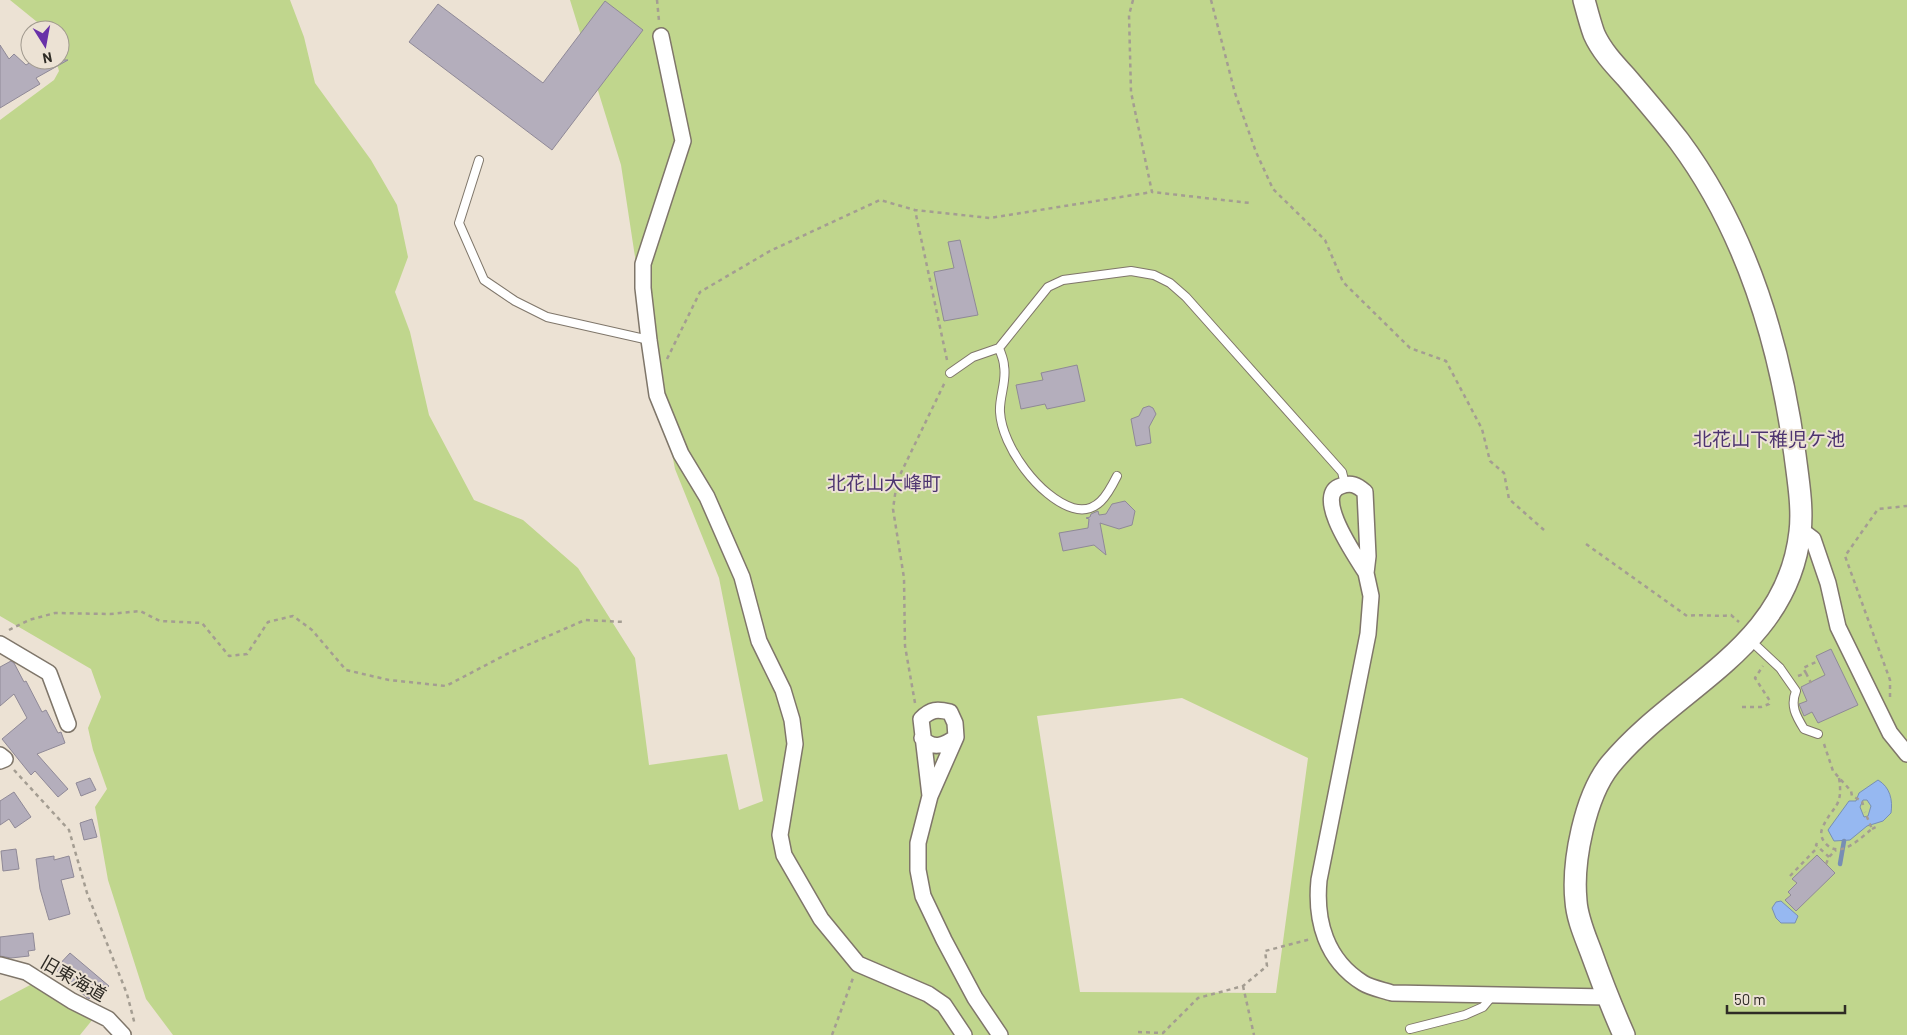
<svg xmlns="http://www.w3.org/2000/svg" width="1907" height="1035" viewBox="0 0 1907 1035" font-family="Barlow,'Noto Sans JP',sans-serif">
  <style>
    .green { fill: #c0d68d; fill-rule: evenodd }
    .water { fill: #96b8f1; stroke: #778eb4; fill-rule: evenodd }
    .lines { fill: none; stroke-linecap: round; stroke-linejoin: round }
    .stream { stroke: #778eb4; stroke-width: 4.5 }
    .building { fill: #b4aebc; stroke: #8f8997 }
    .lane-casing { stroke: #7f766a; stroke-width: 10 }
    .street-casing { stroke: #7f766a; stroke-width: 18 }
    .secondary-casing { stroke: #7f766a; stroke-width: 24 }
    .path { stroke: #a49d92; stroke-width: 2.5; stroke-dasharray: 4 4; stroke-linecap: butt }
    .lane { stroke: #fff; stroke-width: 8 }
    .street { stroke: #fff; stroke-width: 15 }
    .secondary { stroke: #fff; stroke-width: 21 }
    .labels { text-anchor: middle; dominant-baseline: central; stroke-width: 4; stroke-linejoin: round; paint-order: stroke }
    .street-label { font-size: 18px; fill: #2e2b25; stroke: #ece2d4 }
    .neighbourhood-label { font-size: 19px; fill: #4d3470; stroke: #ece2d4 }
  </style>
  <rect width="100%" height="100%" fill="#ece2d4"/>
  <!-- green -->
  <path class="green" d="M10,0H290L304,37L315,83L371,160L397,205L408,257L395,292L410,332L429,415L474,500L523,520L578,568L635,658L649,765L727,754L739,810L763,801L719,578L675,469L639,283L621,165L570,0H1907V1035H173L146,999L108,880L95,807L107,789L93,750L88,728L101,697L91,669L0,616V120L54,80L59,71L56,60H60V30H47ZM1182,698L1308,758L1276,993L1080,992L1037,716Z
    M32,984L93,1019L80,1035H0V1001Z"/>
  <!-- water -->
  <path class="water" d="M1878,780C1890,787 1893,800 1891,813L1883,821L1867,826L1850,840L1834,841L1828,830L1849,801H1856L1859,793ZM1863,800H1867L1871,806L1868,816L1864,817L1860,807Z
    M1781,901L1798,916L1795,923H1781L1776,918L1772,908L1776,902Z"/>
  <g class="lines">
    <!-- stream -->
    <path class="stream" d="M1840,864L1844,841"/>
  </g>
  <!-- building -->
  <path class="building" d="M605,1L643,30L552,150L409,42L438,4L543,83Z
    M0,45L9,59L14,54L26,65L34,60H68L36,78L40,84L0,108Z
    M960,240L978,315L944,321L934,272L954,268L948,242Z
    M1077,365L1085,401L1047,409L1045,404L1021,409L1016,385L1043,380L1041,373Z
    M1149,406L1153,408L1156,414L1149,427L1151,443L1136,446L1131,419L1139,416L1143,408Z
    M1125,501L1135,511L1132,525L1119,529L1100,523L1106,555L1094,545L1063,551L1059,533L1088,528L1089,519L1086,518L1090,517L1091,514L1098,511L1099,515L1106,514L1112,504Z
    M1831,649L1858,705L1818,723L1812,712L1804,716L1799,704L1807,701L1801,687L1825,675L1816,656Z
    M11,661L14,663L24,682L26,681L42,712L46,710L58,733L61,732L65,743L37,754L68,789L58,797L35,771L31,775L2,739L27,718L14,694L0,706V667Z
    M90,778L96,790L81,796L76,783Z
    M14,792L31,817L15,828L9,819L0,825V801Z
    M92,819L97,837L84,840L80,823Z
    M16,849L19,869L3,871L1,851Z
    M1817,855L1835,873L1796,911L1785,900L1791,895L1788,892L1797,883L1792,879Z
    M54,856V860L69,856L74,877L61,880L70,914L49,920L40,889L36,859Z
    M33,933L35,950L28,951L29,956L11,958L0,956V937Z
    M70,953L109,986L101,994L97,991L89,999L86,997L55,969Z"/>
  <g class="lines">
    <defs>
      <path id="lane" d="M479,160L459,223L484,280L515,301L547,317L649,340
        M999,348C1001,354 1004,360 1004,366C1007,381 999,397 1000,412C1002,447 1040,498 1073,508C1097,515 1108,494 1117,476
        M950,373L973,357L999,348L1048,287L1063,280L1131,271L1154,275L1170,283L1186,297L1342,472L1345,484
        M1750,640L1780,668L1796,691C1790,706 1796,716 1804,729L1818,734
        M1410,1029L1465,1015L1483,1007L1493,995"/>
      <path id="street" d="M661,36L683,141L643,264V288L649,340L657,395L681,454L707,497L742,577L759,641L783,690L792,720L795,744L780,835L784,855L821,919L858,964L928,994L944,1005L964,1035
        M1801,530L1813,539L1828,583L1838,627L1890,733L1907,754
        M1366,573C1357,558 1312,495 1341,486C1351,482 1357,485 1365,492L1368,556L1366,573L1371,596L1368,634L1319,880C1315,921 1326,960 1363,983C1371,988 1383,990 1392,993L1608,997
        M0,644L49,673L68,724
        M922,738C933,750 944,746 956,737
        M0,755L5,759L0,761
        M930,796L921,719C931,709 937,709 950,712L955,723L956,737L930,796L918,843V870L923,896L944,940L975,998L1000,1035
        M0,965L26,972L72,1001L108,1019L123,1035"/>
      <path id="secondary" d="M1584,0C1587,11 1590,23 1594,34C1601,50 1614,64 1626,77C1644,98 1662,119 1679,141C1746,231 1780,344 1795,455C1798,479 1803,508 1800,532C1787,649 1676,685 1610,765C1585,796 1572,862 1576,901C1577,918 1585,936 1591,952C1601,980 1612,1008 1624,1035"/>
    </defs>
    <!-- lane casing -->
    <use href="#lane" class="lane-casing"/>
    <!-- street casing -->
    <use href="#street" class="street-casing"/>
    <!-- secondary casing -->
    <use href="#secondary" class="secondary-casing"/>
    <!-- path -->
    <path class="path" d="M657,0L659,21
      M1133,0L1129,15L1131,92L1152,192L1250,203
      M1211,0L1235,93L1256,152L1273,189L1325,240L1343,282L1410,348L1446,361L1482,429L1490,461L1504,473L1509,499L1544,530
      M667,359L700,292L770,251L880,200L915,210
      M947,360L915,210L990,218L1152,192
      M1586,544L1687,616C1702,614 1716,617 1731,615L1739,622
      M9,630L29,620L55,613L110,614L140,611L160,621L202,623L229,656L247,654L268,622L293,616L312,630L346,670L389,680L446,686L507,654L585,620L625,622
      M1806,673L1811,683
      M1798,676L1806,673L1803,668L1816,662
      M1890,697V680L1845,556L1878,509L1907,506
      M915,703L905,646L904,578L893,509L897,481L945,382
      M1742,707H1761L1769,704L1770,701L1755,678L1763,666
      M1824,744L1833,771L1851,791L1852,796L1862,801L1863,805
      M14,770L69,830L87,893L127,994L135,1025
      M1839,778C1844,809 1831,806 1822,829C1820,834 1822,839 1825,843C1840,860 1859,839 1872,829L1865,812
      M1872,829L1878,826
      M1817,843L1816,845L1829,857
      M1826,864L1829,857L1836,850
      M1790,876L1818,847
      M1243,986L1254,1035
      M1138,1032L1163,1033L1198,998L1243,986L1267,966L1265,951L1311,939
      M832,1035L853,978"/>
    <!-- lane -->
    <use href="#lane" class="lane"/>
    <!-- street -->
    <use href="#street" class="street"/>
    <!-- secondary -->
    <use href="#secondary" class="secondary"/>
  </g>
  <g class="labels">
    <!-- street labels -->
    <g class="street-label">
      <text transform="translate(74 978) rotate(30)">旧東海道</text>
    </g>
    <!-- neighbourhood labels -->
    <g class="neighbourhood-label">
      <text x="1769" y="438">北花山下稚児ケ池</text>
      <text x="884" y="482">北花山大峰町</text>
    </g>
  </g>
  <!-- north arrow -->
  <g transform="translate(45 45) rotate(169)"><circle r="24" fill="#ece2d4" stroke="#a0998e"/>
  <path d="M0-4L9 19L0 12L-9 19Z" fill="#6931a8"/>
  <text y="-8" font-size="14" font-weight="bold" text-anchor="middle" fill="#2e2b25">N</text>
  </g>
  <!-- scale -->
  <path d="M1727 1005v8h118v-8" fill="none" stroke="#2e2b25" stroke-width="2.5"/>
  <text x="1734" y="1005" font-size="15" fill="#2e2b25" stroke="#ece2d4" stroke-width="4" paint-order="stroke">50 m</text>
</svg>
